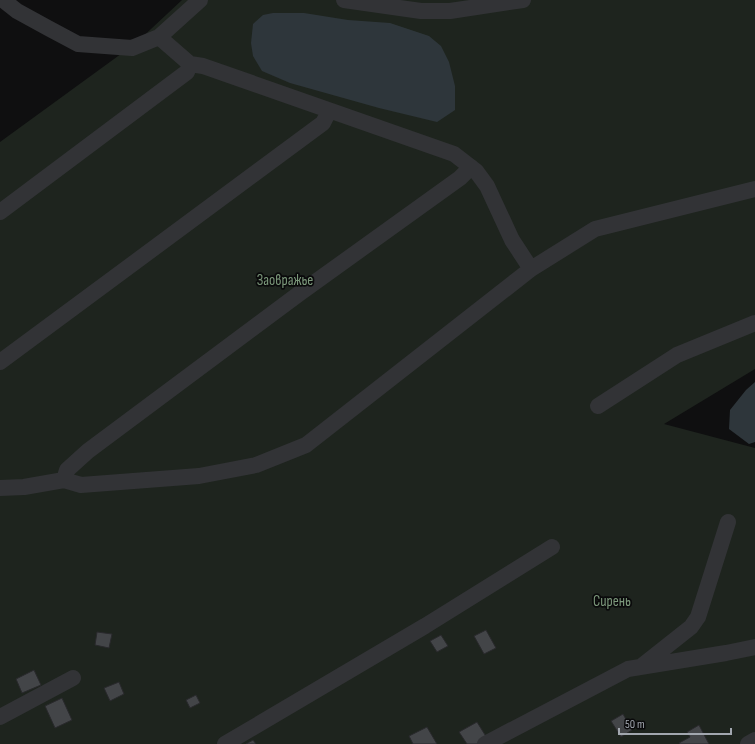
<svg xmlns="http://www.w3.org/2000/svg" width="755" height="744" viewBox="0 0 755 744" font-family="'Sofia Sans Condensed',sans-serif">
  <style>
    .green { fill: #1e241e }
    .water { fill: #2e363b }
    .building { fill: #434548; stroke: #29292c }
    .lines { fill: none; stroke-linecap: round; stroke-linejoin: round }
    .minor { stroke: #323336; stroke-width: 16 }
    .labels { text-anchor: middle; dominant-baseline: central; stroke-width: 3.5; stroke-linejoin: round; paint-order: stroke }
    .park-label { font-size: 15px; fill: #7c987b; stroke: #0a0a0b }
  </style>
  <rect width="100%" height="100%" fill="#0f0f10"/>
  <!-- green -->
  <path class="green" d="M182,0H755V369L664,424L755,448V744H0V142L136,43Z"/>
  <!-- water -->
  <path class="water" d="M273,13H304L348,20L390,23L429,36L441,46L449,62L455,86V110L437,122L379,108L290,83L262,71L253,56L251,43L253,24L263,15Z
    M755,382V442L749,444L729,429L730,410L746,390Z"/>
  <!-- building -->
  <path class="building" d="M486,630L496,648L484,654L474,636Z
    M97,632L112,634L109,648L95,645Z
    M441,635L448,646L437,652L430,641Z
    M34,670L41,685L22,693L16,679Z
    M119,682L124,694L110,701L104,688Z
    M196,695L200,703L190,708L186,700Z
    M62,698L72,720L55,728L45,706Z
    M623,714L632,730L621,737L611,721Z
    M477,722L487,738L477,744H467L459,732Z
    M699,725L709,744H680L679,743L690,737L687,732Z
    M427,727L437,744H413L409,736Z
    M253,740L256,744H246Z"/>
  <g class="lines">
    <!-- minor -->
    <path class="minor" d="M3,0L17,11L48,28L78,44L132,48L159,37L200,0
      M344,0L421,11H450L523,0
      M159,37L190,64L203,66L454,154L476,171L487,186L512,240L531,269
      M0,212L187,72L190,64
      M0,362L323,123L329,111
      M598,406L677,355L755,323
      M64,480L67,470L88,451L300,293L460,178L471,167
      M0,488L24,487L64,480L81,485L199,476L256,465L306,445L531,269L595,229L755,189
      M643,665L691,627L698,617L728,522
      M0,717L73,678
      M225,744L425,626L552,547
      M485,744L628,669L726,653L755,647
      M748,744L755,740"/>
  </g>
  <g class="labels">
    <!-- park labels -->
    <g class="park-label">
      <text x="285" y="280">Заовражье</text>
      <text x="612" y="601">Сирень</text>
    </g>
  </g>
  <!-- scale -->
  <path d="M619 728v6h112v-6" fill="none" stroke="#a2a7af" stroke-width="2"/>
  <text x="625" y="728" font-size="12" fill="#a2a7af" stroke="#0a0a0b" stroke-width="3" paint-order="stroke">50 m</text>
</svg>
